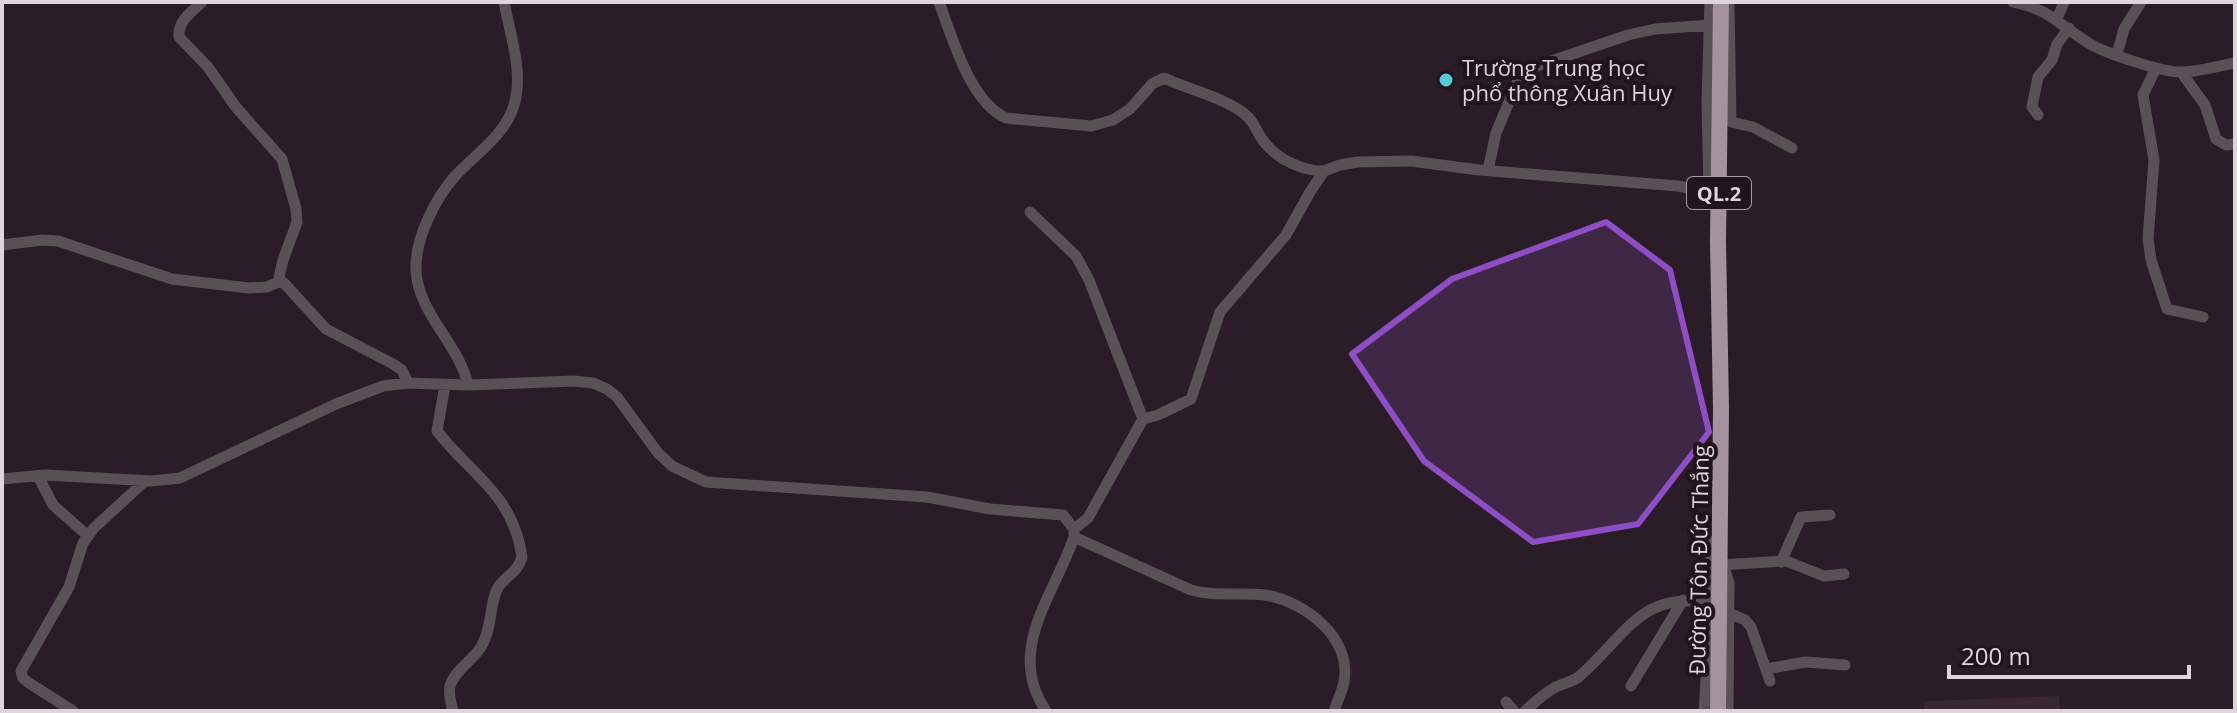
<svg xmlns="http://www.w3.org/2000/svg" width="2237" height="713" viewBox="0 0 2237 713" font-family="'Open Sans',sans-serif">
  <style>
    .built { fill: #392733 }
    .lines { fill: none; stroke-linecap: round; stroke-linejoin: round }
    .minor { stroke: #595156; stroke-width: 11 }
    .highway { stroke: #a4929e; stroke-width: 16 }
    .marked { fill: #8f4ec5; fill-opacity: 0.2; stroke: #8f4ec5; stroke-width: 6; stroke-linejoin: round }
    .poi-dot { fill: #53cbda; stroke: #21141d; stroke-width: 3 }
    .labels { text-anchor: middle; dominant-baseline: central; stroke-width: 8; stroke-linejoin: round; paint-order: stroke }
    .shield { fill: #21141d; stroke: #a69ba2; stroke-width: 2 }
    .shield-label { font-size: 20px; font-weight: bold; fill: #dfd5db }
    .poi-label { font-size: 22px; fill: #dfd5db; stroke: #21141d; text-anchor: start }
    .street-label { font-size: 22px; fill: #dfd5db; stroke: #21141d }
  </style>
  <rect width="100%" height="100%" fill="#2b1d27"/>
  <!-- built -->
  <path class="built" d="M2059,696L2060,711H1925L1924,701Z"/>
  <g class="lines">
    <!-- minor -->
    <path class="minor" d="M202,2C191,13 178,20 179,37L208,67L235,106L282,159L296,209L297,222L283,260L278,282
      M939,2C952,37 970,102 1006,118L1091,126L1113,120L1130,109L1152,84L1164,78C1187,89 1230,99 1248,117C1255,124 1258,135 1265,143C1279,160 1303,171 1324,171
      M1729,2L1731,122L1753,127L1792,148
      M2013,2C2053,11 2055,22 2087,42C2103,53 2162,72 2180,72C2198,72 2217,66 2235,63
      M2057,19L2064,2
      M2117,54L2124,29L2141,2
      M2156,68L2143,95L2154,160L2148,239L2151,260L2167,309L2203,317
      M2181,72L2205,105L2216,139L2226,145L2235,144
      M2038,115L2032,107L2038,77L2052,60L2057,44L2069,28
      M1488,170L1496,133L1522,71L1628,35L1655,29L1711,25
      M1709,192L1707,103L1710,2
      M1030,212L1076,256L1089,280L1143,419
      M2,245L42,240L58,241L172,279L249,288L267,287L278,282L284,283L326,329L393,364L402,370L408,383
      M445,385L437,431C472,476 513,494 522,557C518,572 507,575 499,586C489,601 493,628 481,647C473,660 454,671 450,686C448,694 451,703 453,711
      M468,385C459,343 417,313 416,269C415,238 436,197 456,175C476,154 506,134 514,105C524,73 510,34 504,2
      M38,476L53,505L88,536
      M2,479L45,475L152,481L180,478L336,404L383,386L408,383L468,385L574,381L593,383L607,389L617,397L658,453L672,466L706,482L927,497L990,509L1063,515L1074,529V537C1054,596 1005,650 1046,711
      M1074,529L1088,518L1143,419L1158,415L1191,399L1220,312L1286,235L1310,192L1324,171L1340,165L1358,162L1411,161L1479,170L1678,186L1719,194
      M1074,537L1191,590C1215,597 1240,592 1265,595C1304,601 1352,637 1344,682C1342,692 1337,702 1334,711
      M1781,562L1801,517L1830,515
      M1720,565L1786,561L1824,576L1844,574
      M1720,569L1726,573L1729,583L1728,711
      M1729,613L1745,620L1751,627L1770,681
      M1766,669L1806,662L1845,665
      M1631,686L1683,600
      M1506,702L1514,711
      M73,711L29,683L23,678L21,671L69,587L83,543L94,528L145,481
      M1525,711C1534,703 1543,694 1554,688C1563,683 1574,682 1581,675C1629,632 1643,587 1719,605
      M1704,711L1711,603V541"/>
    <!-- highway -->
    <path class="highway" d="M1718,711L1721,409L1718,241L1721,2"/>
  </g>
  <!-- marked area -->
  <path class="marked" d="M1606,222L1670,270L1709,432L1638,524L1533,542L1424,461L1352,354L1452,279Z"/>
  <!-- markers -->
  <circle class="poi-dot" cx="1446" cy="80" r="8"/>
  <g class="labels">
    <!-- shield labels -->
    <rect class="shield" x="1687" y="177" width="64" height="32" rx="6"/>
    <g class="shield-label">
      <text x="1719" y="193">QL.2</text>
    </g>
    <!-- poi labels -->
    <g class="poi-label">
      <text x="1462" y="67">Trường Trung học<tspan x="1462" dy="25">phổ thông Xuân Huy</tspan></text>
    </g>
    <!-- street labels -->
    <g class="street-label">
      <text transform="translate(1698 560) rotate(-89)">Đường Tôn Đức Thắng</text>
    </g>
  </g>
  <!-- border -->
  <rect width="2237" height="713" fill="none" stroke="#dfd5db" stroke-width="8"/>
  <!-- scale -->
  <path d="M1949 665v12h240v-12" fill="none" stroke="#dfd5db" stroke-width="4"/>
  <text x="1961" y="665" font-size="24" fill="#dfd5db" stroke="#21141d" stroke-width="6" paint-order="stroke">200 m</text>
</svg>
